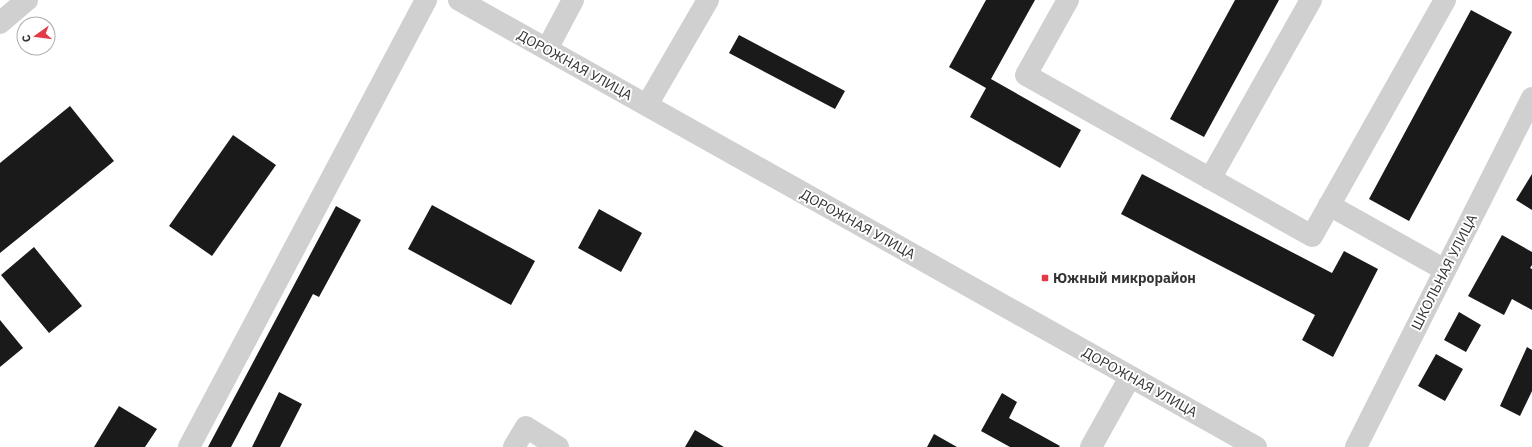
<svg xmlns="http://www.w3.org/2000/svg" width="1532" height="447" viewBox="0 0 1532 447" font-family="'IBM Plex Sans',sans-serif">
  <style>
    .building { fill: #1a1a1a }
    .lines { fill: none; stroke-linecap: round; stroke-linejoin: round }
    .minor { stroke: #d0d0d0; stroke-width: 22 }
    .poi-dot { fill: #e63946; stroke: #fff; stroke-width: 1.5 }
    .labels { text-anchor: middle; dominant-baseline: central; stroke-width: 4; stroke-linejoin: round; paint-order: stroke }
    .street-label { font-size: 14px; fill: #333; stroke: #fff }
    .poi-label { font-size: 14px; font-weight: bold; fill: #333; stroke: #fff; text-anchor: start }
  </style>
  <rect width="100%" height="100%" fill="#fff"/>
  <!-- building -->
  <path class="building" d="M986,0H1035L991,79L1081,130L1060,168L970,117L986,88L949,67Z
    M1235,0H1279L1204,137L1170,119Z
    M1471,10L1512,32L1409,221L1369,199Z
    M739,35L845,91L835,109L729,53Z
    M70,106L114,161L0,253V163Z
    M233,135L276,165L212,256L169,226Z
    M1142,174L1332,273L1344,251L1378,269L1333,357L1302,340L1315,315L1121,214Z
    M1532,174V210L1516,200Z
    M432,205L535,261L511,305L408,249Z
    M336,206L361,220L319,297L313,294L231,447H208Z
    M599,209L642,233L621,272L578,248Z
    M1502,235L1532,252V265L1530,268L1532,269V310L1512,299L1504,315L1468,296Z
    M34,247L82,306L49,333L1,275Z
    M1459,312L1481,325L1466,352L1444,340Z
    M0,320L23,348L0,367Z
    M1527,347L1532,350V391L1520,416L1500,406Z
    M1436,354L1463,369L1445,401L1418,386Z
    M279,392L302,404L280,447H252Z
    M1002,393L1017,402L1009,418L1060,446L1059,447H1010L981,431Z
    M119,406L157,429L145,447H94Z
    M695,430L724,447H685Z
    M934,434L957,447H927Z"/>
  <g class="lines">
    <!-- minor -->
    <path class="minor" d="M459,0L1256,447
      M1068,0L1026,75L1312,236L1445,0
      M0,23L27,0
      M547,49L573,0
      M647,105L708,0
      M1210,179L1311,0
      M1329,205L1445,270
      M189,447L426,0
      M514,447L526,427L558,447
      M1091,447L1130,377
      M1356,447L1532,98"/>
  </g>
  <!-- markers -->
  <rect class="poi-dot" x="1041" y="274" width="8" height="8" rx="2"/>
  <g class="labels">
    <!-- street labels -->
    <g class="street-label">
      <text transform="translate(575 65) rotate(29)">ДОРОЖНАЯ УЛИЦА</text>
      <text transform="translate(858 224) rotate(29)">ДОРОЖНАЯ УЛИЦА</text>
      <text transform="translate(1444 272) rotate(-63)">ШКОЛЬНАЯ УЛИЦА</text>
      <text transform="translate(1140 382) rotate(29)">ДОРОЖНАЯ УЛИЦА</text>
    </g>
    <!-- poi labels -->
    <g class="poi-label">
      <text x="1053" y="278">Южный микрорайон</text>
    </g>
  </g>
  <!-- north arrow -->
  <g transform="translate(36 36) rotate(256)"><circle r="19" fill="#ffffff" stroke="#adadad"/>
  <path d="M0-3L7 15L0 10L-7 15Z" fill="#e63946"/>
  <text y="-6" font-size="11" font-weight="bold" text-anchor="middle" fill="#333333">С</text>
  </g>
</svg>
